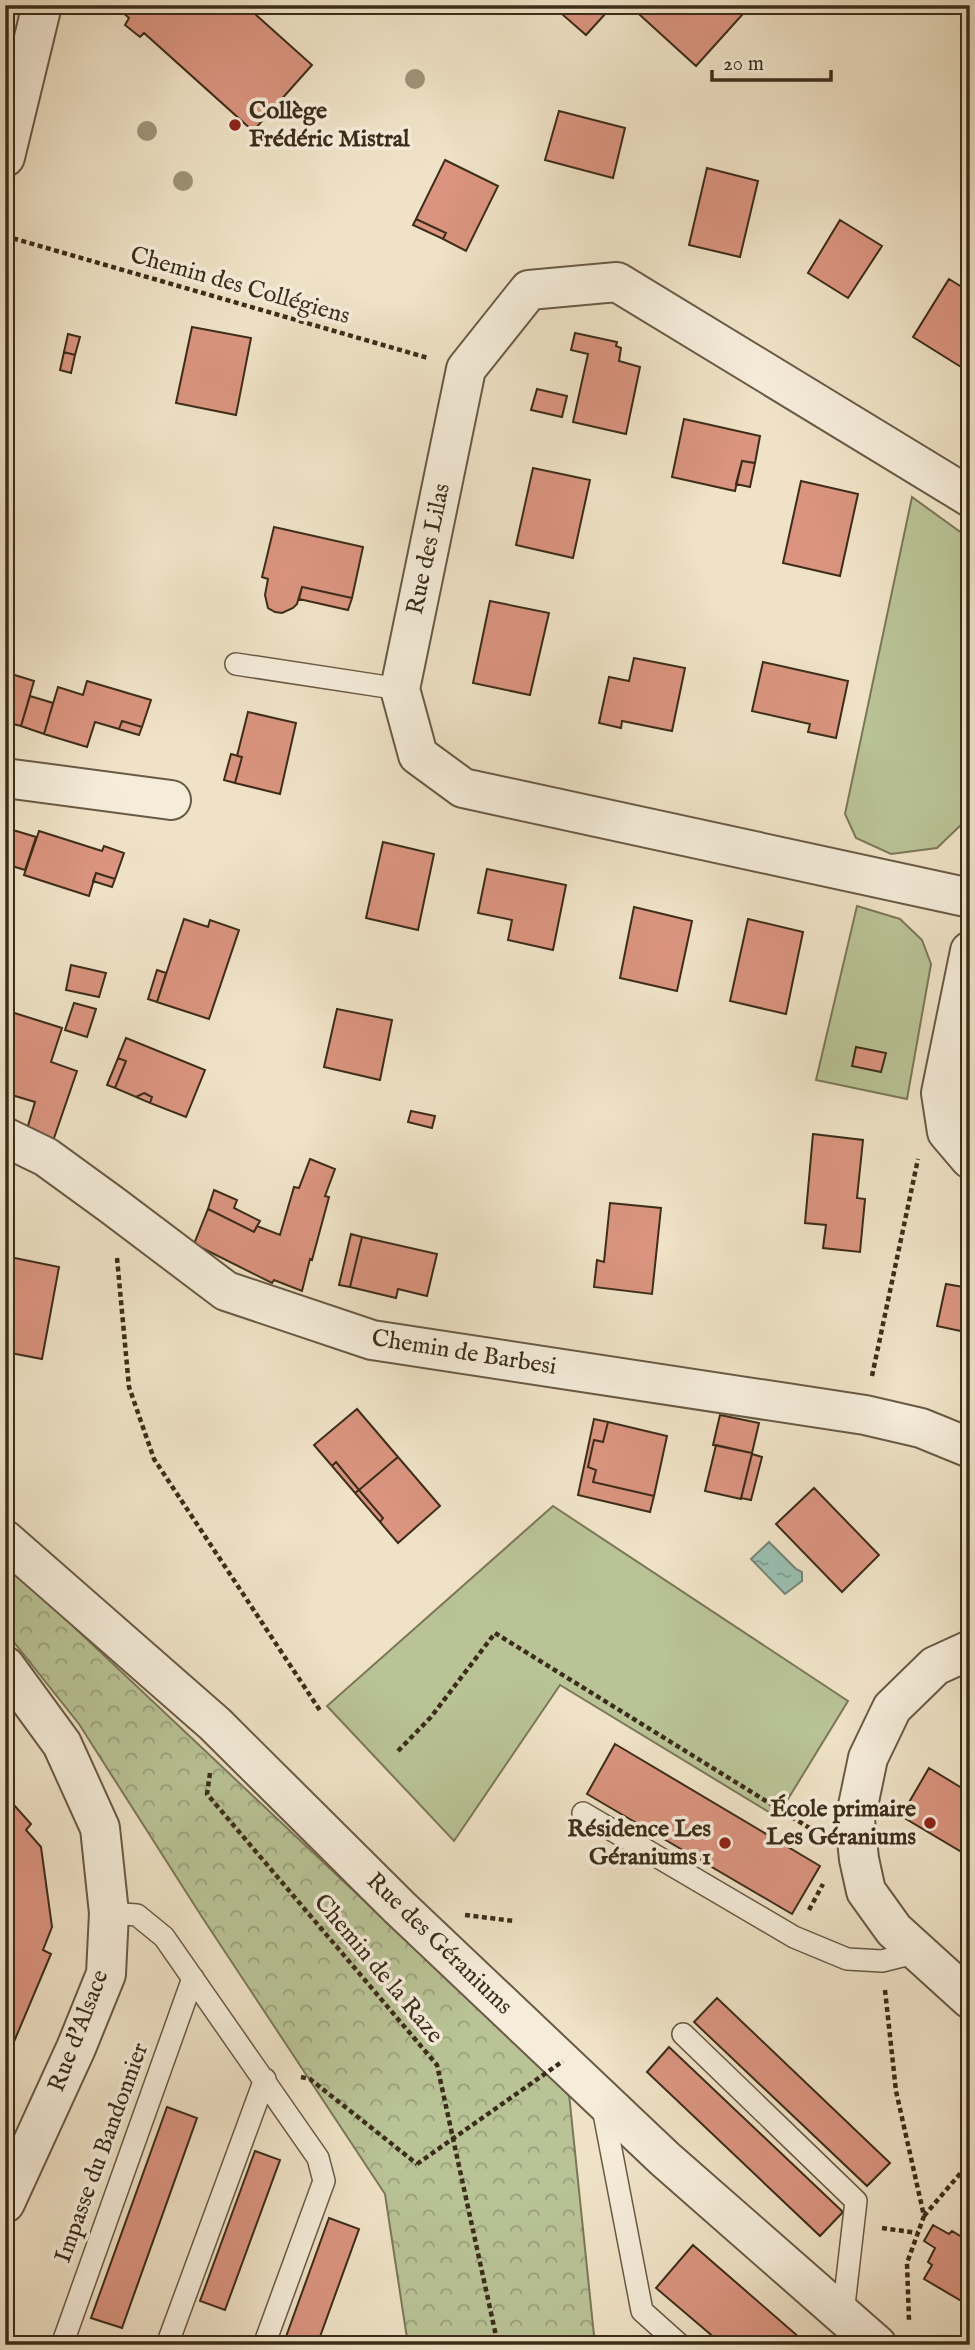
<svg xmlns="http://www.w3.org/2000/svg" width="975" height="2350" viewBox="0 0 975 2350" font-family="'IM FELL English',serif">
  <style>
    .green { fill: #b9c396; stroke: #7a7858; stroke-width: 2 }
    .forest { fill: url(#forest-crowns); stroke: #7a7858; stroke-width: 2 }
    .water { fill: url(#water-ripples); stroke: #748474; stroke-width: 2 }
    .building { fill: #da947f; stroke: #3c2d1a; stroke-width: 2 }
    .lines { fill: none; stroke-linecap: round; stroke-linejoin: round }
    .service-casing { stroke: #695a45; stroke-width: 24 }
    .minor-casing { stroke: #695a45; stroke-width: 42 }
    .path { stroke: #3c2d1a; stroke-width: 4.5; stroke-dasharray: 5 3.5; stroke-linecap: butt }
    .service { stroke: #f5ecda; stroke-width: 21 }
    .minor { stroke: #f5ecda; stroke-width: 38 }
    .path-bridge { stroke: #3c2d1a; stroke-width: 4.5; stroke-dasharray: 5 3.5; stroke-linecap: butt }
    .tree { fill: #9e9378 }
    .poi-dot { fill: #8f2418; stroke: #f5ecda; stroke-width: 2.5 }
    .labels { text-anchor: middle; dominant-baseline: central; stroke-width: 7; stroke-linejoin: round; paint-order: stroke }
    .poi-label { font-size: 24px; font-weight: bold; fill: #3c2d1a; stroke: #f5ecda; text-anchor: end }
    .street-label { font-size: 24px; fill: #3c2d1a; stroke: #f5ecda }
  </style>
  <defs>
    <pattern id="forest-crowns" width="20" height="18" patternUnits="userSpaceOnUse" patternTransform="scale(1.75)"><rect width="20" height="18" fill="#b9c396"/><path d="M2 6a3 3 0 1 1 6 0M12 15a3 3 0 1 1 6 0" fill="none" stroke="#989f7a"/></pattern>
    <pattern id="water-ripples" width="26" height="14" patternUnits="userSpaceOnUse" patternTransform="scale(1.75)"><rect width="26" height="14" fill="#9abeb0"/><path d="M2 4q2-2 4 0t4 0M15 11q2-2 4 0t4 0" fill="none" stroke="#7f9b8e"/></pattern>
  </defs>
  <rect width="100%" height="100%" fill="#efe2c6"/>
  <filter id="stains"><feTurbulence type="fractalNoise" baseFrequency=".00286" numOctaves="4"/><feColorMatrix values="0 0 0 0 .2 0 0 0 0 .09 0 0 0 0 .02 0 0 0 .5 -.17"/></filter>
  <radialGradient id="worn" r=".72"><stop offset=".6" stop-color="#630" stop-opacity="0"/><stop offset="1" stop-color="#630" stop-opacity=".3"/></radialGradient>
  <!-- green -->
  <path class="green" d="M912,497L970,539V795L964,822L937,848L891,854L856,838L845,814Z
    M857,906L900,919L922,940L931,964L907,1099L816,1080Z
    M553,1506L848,1701L777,1817L560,1685L454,1841L327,1706Z"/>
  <!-- forest -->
  <path class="forest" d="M5,1562L569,2094L595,2345H408L385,2194L202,1917L79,1724L5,1631Z"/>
  <!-- water -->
  <path class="water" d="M769,1542L796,1569L802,1572V1581L785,1594L751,1559Z"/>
  <!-- building -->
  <path class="building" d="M114,5H245L312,65L253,131L144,33L140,37L125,25L129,18Z
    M572,5H597L606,13L586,35L563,15Z
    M629,5H751L696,66Z
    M559,111L625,128L613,178L545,160Z
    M445,160L498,186L466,251L443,239L446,233L416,219Z
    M707,168L758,181L740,257L689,245Z
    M416,219L446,233L443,239L413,225Z
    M840,220L882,246L848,298L808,273Z
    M949,279L970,292V354L961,367L913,337Z
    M192,327L251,338L236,415L176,403Z
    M575,333L617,342L616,346L621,348L619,361L640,367L626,434L573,422L588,354L571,350Z
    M68,334L80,337L75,355L64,352Z
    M64,352L75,355L71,373L60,370Z
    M537,389L567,396L562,417L531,410Z
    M684,419L760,436L755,463L742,461L735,491L672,477Z
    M742,461L755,463L750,487L736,484Z
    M533,468L590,480L573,558L516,545Z
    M801,481L858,494L840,576L783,563Z
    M274,527L363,547L352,598L302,587L297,604L293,608L282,613L275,612L268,608L265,595L268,579L262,577Z
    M302,587L352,598L348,610L299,599Z
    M490,601L549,613L530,695L473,683Z
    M634,658L685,668L672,731L622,721L621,728L599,723L609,677L629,681Z
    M763,662L848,681L836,738L808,732L810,724L752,711Z
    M5,672L34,681L21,726L5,722Z
    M87,681L151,700L142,727L122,721L119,729L95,722L87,747L44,734L58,687L83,695Z
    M30,696L53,703L44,734L21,726Z
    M248,712L296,723L280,794L235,783L242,757L237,756Z
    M122,721L142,727L139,735L119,729Z
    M231,754L242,757L235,783L224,780Z
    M5,823L14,826L13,830L36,837L25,870L5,864Z
    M39,831L102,851L104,846L124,853L115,879L96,873L89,896L24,875Z
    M383,842L434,854L418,930L366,918Z
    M487,869L566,885L553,950L508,940L512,920L478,913Z
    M96,873L115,879L112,887L93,881Z
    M634,907L692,921L677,991L620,978Z
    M184,919L208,927L210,920L239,930L209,1019L157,1002Z
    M748,919L803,932L786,1014L730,1001Z
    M71,965L106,973L99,997L66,990Z
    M157,970L166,973L157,1002L148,999Z
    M74,1003L96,1009L87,1037L65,1030Z
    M337,1009L392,1020L380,1080L324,1067Z
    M5,1010L62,1028L51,1062L77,1071L53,1141L27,1129L35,1102L5,1093Z
    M126,1038L205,1070L186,1117L150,1103L152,1097L144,1093L136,1097L115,1088L126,1061L118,1058Z
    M856,1047L886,1053L881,1072L852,1066Z
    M118,1058L126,1061L115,1088L107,1085Z
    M144,1093L152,1097L150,1103L136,1097Z
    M411,1111L435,1116L432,1128L408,1122Z
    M813,1134L863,1140L857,1198L865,1199L860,1252L823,1248L826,1225L805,1223Z
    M310,1159L335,1169L325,1196L329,1197L312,1260L310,1259L302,1291L274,1280L272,1283L194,1244L208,1209L254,1232L257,1226L280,1235L294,1187L299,1188Z
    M214,1190L237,1200L234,1208L260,1221L254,1232L208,1209Z
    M610,1203L661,1208L652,1294L594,1287L597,1260L604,1262Z
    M351,1234L362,1237L350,1287L339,1285Z
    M362,1237L437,1254L427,1296L398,1289L396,1298L350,1287Z
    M5,1256L59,1267L42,1359L5,1352Z
    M970,1283V1333L937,1326L946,1284L969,1288Z
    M357,1409L398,1457L359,1490L336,1462L332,1466L314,1445Z
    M720,1415L759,1423L752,1453L713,1445Z
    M594,1419L608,1422L603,1442L594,1440L588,1467L596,1470L593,1482L654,1496L650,1512L578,1495Z
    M608,1422L667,1436L654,1496L593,1482L596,1470L588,1467L594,1440L603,1442Z
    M716,1445L752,1453L741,1499L705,1491Z
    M752,1454L762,1457L751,1500L741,1498Z
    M398,1457L440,1506L398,1543L380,1522L383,1518L359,1490Z
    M336,1462L359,1490L355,1493L332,1466Z
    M814,1488L879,1555L842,1592L776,1524Z
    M359,1490L383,1518L380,1522L355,1493Z
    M615,1744L820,1866L792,1914L587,1794Z
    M929,1768L970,1793V1857L901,1816Z
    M5,1795L31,1824L26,1830L41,1847L52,1927L43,1950L51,1954L5,2063Z
    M717,1998L890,2163L867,2186L694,2022Z
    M669,2047L843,2212L820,2236L647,2072Z
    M167,2107L197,2118L122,2328L91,2318Z
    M255,2151L280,2160L225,2310L200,2301Z
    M329,2218L359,2229L317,2345H283Z
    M933,2225L949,2234L952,2231L970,2242V2306L924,2279L932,2265L928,2262L935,2248L924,2241Z
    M693,2245L808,2345H723L656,2288Z"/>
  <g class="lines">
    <defs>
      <path id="service" d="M236,664L400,689
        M583,1813L794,1937L847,1959L882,1961L918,1952
        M109,1913L137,1915L164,1937L318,2158L324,2181L264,2345
        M683,2034L856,2201L843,2314
        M602,2103L642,2311L680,2345
        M62,2345L193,1978
        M167,2345L265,2079"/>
      <path id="minor" d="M5,157L42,5
        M970,497L617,282L529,290L466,369L400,689L418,755L463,788L970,898
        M5,778L171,800
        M970,951L941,1093L947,1132L970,1159
        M5,1137L46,1157L112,1205L226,1291L372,1340L865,1415L921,1428L970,1448
        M5,1540L215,1724L399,1907L665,2159L877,2345
        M970,1650L935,1666L892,1708L868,1758L855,1820L859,1859L866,1891L894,1930L970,1999
        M5,1666L62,1744L100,1828L109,1913L106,1974L76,2048L5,2203"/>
    </defs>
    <!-- service casing -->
    <use href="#service" class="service-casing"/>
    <!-- minor casing -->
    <use href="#minor" class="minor-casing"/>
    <!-- path -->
    <path class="path" d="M5,236L428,358
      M117,1258L129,1387L154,1459L321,1712
      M872,1376L918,1159
      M398,1751L431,1717L495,1633L816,1832
      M210,1773L207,1794L437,2065L498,2345
      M809,1910L823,1884
      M465,1915L514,1921
      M885,1990L896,2091L924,2216L907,2263L909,2321
      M301,2077L310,2079L417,2164
      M924,2216L970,2162
      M882,2228L918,2233"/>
    <!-- service -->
    <use href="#service" class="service"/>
    <!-- minor -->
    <use href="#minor" class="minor"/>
    <!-- path-bridge -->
    <path class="path-bridge" d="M417,2164L563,2061"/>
  </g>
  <!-- trees -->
  <g class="tree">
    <circle cx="415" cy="79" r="10"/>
    <circle cx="147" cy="131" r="10"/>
    <circle cx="183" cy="181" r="10"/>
  </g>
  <!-- markers -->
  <g class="poi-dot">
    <circle cx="235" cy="125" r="7"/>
    <circle cx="930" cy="1823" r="7"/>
    <circle cx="725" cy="1843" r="7"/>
  </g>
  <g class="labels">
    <!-- poi labels -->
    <g class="poi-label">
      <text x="249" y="111" text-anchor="start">Collège<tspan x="249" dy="28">Frédéric Mistral</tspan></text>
      <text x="916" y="1809">École primaire<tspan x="916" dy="28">Les Géraniums</tspan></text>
      <text x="711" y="1829">Résidence Les<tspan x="711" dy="28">Géraniums 1</tspan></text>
    </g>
    <!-- street labels -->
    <g class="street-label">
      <text transform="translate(240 286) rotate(16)">Chemin des Collégiens</text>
      <text transform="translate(429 549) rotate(-78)">Rue des Lilas</text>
      <text transform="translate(464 1353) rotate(9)">Chemin de Barbesi</text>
      <text transform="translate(439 1944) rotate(44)">Rue des Géraniums</text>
      <text transform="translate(378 1969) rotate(50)">Chemin de la Raze</text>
      <text transform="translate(79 2031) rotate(-69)">Rue d'Alsace</text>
      <text transform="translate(102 2153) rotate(-70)">Impasse du Bandonnier</text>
    </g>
  </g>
  <!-- margin -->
  <rect width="975" height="2350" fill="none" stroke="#efe2c6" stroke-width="28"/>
  <rect x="7" y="7" width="961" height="2336" fill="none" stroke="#3c2d1a" stroke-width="3.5"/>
  <rect x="14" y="14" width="947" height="2322" fill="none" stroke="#3c2d1a" stroke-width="2"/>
  <!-- scale -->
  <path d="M712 70v10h119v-10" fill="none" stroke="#3c2d1a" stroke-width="3.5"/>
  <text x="723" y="70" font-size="21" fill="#3c2d1a" stroke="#f5ecda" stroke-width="5" paint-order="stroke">20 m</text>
  <rect width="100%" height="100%" filter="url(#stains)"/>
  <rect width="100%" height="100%" fill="url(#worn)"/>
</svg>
